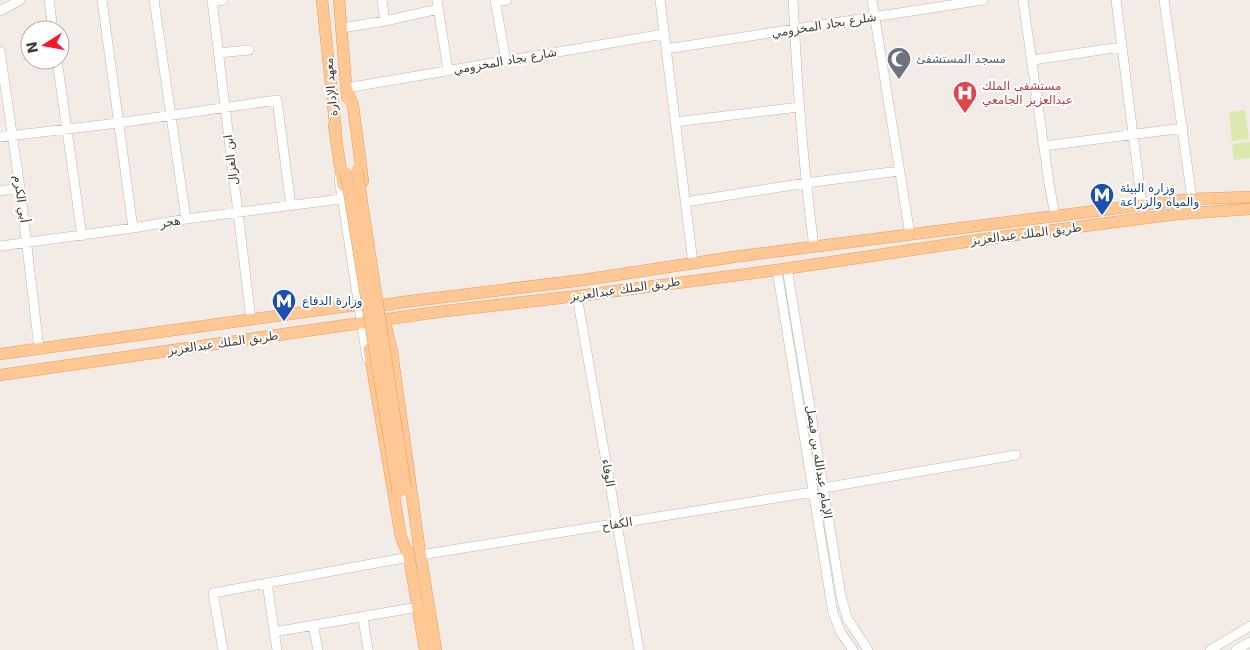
<svg xmlns="http://www.w3.org/2000/svg" width="1250" height="650" viewBox="0 0 1250 650" font-family="'DejaVu Sans','Noto Naskh Arabic',sans-serif">
  <style>
    .green { fill: #dbe8ae }
    .lines { fill: none; stroke-linecap: round; stroke-linejoin: round }
    .minor-casing { stroke: #c2b5ac; stroke-width: 10 }
    .major-casing { stroke: #e49f63; stroke-width: 12 }
    .minor { stroke: #fff; stroke-width: 9 }
    .major { stroke: #ffc793; stroke-width: 11 }
    .major-bridge-casing { stroke: #e49f63; stroke-width: 12; stroke-linecap: butt }
    .major-bridge { stroke: #ffc793; stroke-width: 11 }
    .labels { text-anchor: middle; dominant-baseline: central; stroke-width: 4; stroke-linejoin: round; paint-order: stroke }
    .street-label { font-size: 12px; fill: #463c35; stroke: #fff }
    .worship-label { font-size: 12px; fill: #5b616d; stroke: #fff; text-anchor: start }
    .health-label { font-size: 12px; fill: #be3a42; stroke: #fff; text-anchor: start }
    .transit-label { font-size: 12px; fill: #164399; stroke: #fff; text-anchor: start }
  </style>
  <rect width="100%" height="100%" fill="#f3ece6"/>
  <!-- green -->
  <path class="green" d="M1245,110L1249,139L1232,141L1229,112Z
    M1250,142V158L1234,160L1232,144Z"/>
  <g class="lines">
    <defs>
      <path id="minor" d="M49,0L53,30
        M102,0L133,228
        M154,0L186,219
        M212,0L251,319
        M382,0L385,21
        M437,0L448,71
        M495,0L506,61
        M660,0L693,263
        M793,0C797,83 803,165 814,247
        M872,0L910,235
        M1023,0L1049,183L1055,216
        M1116,0L1142,205
        M1164,0L1192,199
        M212,2L223,0
        M495,2L507,0
        M0,11L20,0
        M341,28L385,21L438,9
        M666,49L983,0
        M0,51L20,188L39,348
        M218,53L249,50
        M57,60L82,236
        M1033,60L1121,47
        M346,88L664,34
        M675,122L799,107
        M0,137L118,123L277,100L291,206
        M1044,146L1183,128
        M339,178L367,358
        M0,191L20,188
        M685,202L806,183L899,171
        M0,246L133,228L186,219L341,199
        M787,268L841,596L847,618L868,650
        M777,270L833,613L841,633L853,650
        M577,296L639,650
        M823,488L1016,455
        M420,555L813,492
        M267,583L277,650
        M363,618L368,650
        M313,625L318,650
        M274,632L418,607
        M223,650L213,593L409,557
        M1210,650L1250,626
        M1236,650L1250,642"/>
      <path id="major" d="M322,0L336,132
        M339,0L347,97
        M347,90L353,106L363,181
        M334,125L343,185
        M385,322L392,352L420,553
        M369,349L401,537L409,557
        M0,354L363,304L384,305L403,302L583,280L733,257L1142,205L1192,199L1250,197
        M0,375L437,312L577,296L777,270L985,239L1177,214L1250,209
        M419,546L436,650
        M408,551L425,650"/>
    </defs>
    <!-- minor casing -->
    <use href="#minor" class="minor-casing"/>
    <!-- major casing -->
    <use href="#major" class="major-casing"/>
    <!-- minor -->
    <use href="#minor" class="minor"/>
    <!-- major -->
    <use href="#major" class="major"/>
    <defs>
      <path id="major-bridge" d="M357,170L406,490
        M346,173L398,493"/>
    </defs>
    <!-- major-bridge casing -->
    <use href="#major-bridge" class="major-bridge-casing"/>
    <!-- major-bridge -->
    <use href="#major-bridge" class="major-bridge"/>
  </g>
  <!-- icons -->
  <defs>
    <symbol id="mosque-pin" viewBox="-11 -11 22 30"><path d="M0 17L-7.5 6A9.5 9.5 0 1 1 7.5 6Z" fill="#6b7280" stroke="#fff"/><path d="M3.5-4.9A6 6 0 1 0 3.5 4.9A5 5 0 1 1 3.5-4.9Z" fill="#fff"/></symbol>
    <symbol id="hospital-pin" viewBox="-11 -11 22 30"><path d="M0 17L-7.5 6A9.5 9.5 0 1 1 7.5 6Z" fill="#e0444e" stroke="#fff"/><path d="M-5-5h3v3.5h4V-5h3V5h-3V1.5h-4V5h-3Z" fill="#fff"/></symbol>
    <symbol id="metro-pin" viewBox="-11 -11 22 30"><path d="M0 17L-7.5 6A9.5 9.5 0 1 1 7.5 6Z" fill="#1a4fb4" stroke="#fff"/><path d="M-5.5 5V-5H-3L0 0L3-5H5.5V5H3V-.5L0 4L-3-.5V5Z" fill="#fff"/></symbol>
  </defs>
  <g fill-rule="evenodd">
    <use href="#mosque-pin" x="885" y="45" width="28" height="38"/>
    <use href="#hospital-pin" x="951" y="79" width="28" height="38"/>
    <use href="#metro-pin" x="1088" y="181" width="28" height="38"/>
    <use href="#metro-pin" x="270" y="287" width="28" height="38"/>
  </g>
  <g class="labels">
    <!-- street labels -->
    <g class="street-label">
      <text transform="translate(824 25) rotate(-9)">شلرع بجاد المخزومي</text>
      <text transform="translate(505 61) rotate(-10)">شارع بجاد المخزومي</text>
      <text transform="translate(331 87) rotate(-95)">معهد الإدارة</text>
      <text transform="translate(231 160) rotate(-97)">ابن الغزال</text>
      <text transform="translate(21 199) rotate(82)">أبي الكرم</text>
      <text transform="translate(170 222) rotate(-10)">هجر</text>
      <text transform="translate(1026 234) rotate(-7)">طريق الملك عبدالعزيز</text>
      <text transform="translate(625 289) rotate(-8)">طريق الملك عبدالعزيز</text>
      <text transform="translate(223 343) rotate(-8)">طريق الملك عبدالعزيز</text>
      <text transform="translate(819 462) rotate(81)">الإمام عبدالله بن فيصل</text>
      <text transform="translate(608 473) rotate(80)">الوفاء</text>
      <text transform="translate(617 524) rotate(-9)">الكفاح</text>
    </g>
    <!-- worship labels -->
    <g class="worship-label">
      <text x="916" y="59">مسجد المستشفئ</text>
    </g>
    <!-- health labels -->
    <g class="health-label">
      <text x="982" y="86">مستشفى الملك<tspan x="982" dy="14">عبدالعزيز الجامعي</tspan></text>
    </g>
    <!-- transit labels -->
    <g class="transit-label">
      <text x="1120" y="188">وزاره البيئة<tspan x="1120" dy="14">والمياه والزراعة</tspan></text>
      <text x="302" y="301">وزارة الدفاع</text>
    </g>
  </g>
  <!-- north arrow -->
  <g transform="translate(45 45) rotate(259)"><circle r="24" fill="#ffffff" stroke="#b5b1ae"/>
  <path d="M0-4L9 19L0 12L-9 19Z" fill="#fb1528"/>
  <text y="-8" font-size="14" font-weight="bold" text-anchor="middle" fill="#463c35">N</text>
  </g>
</svg>
